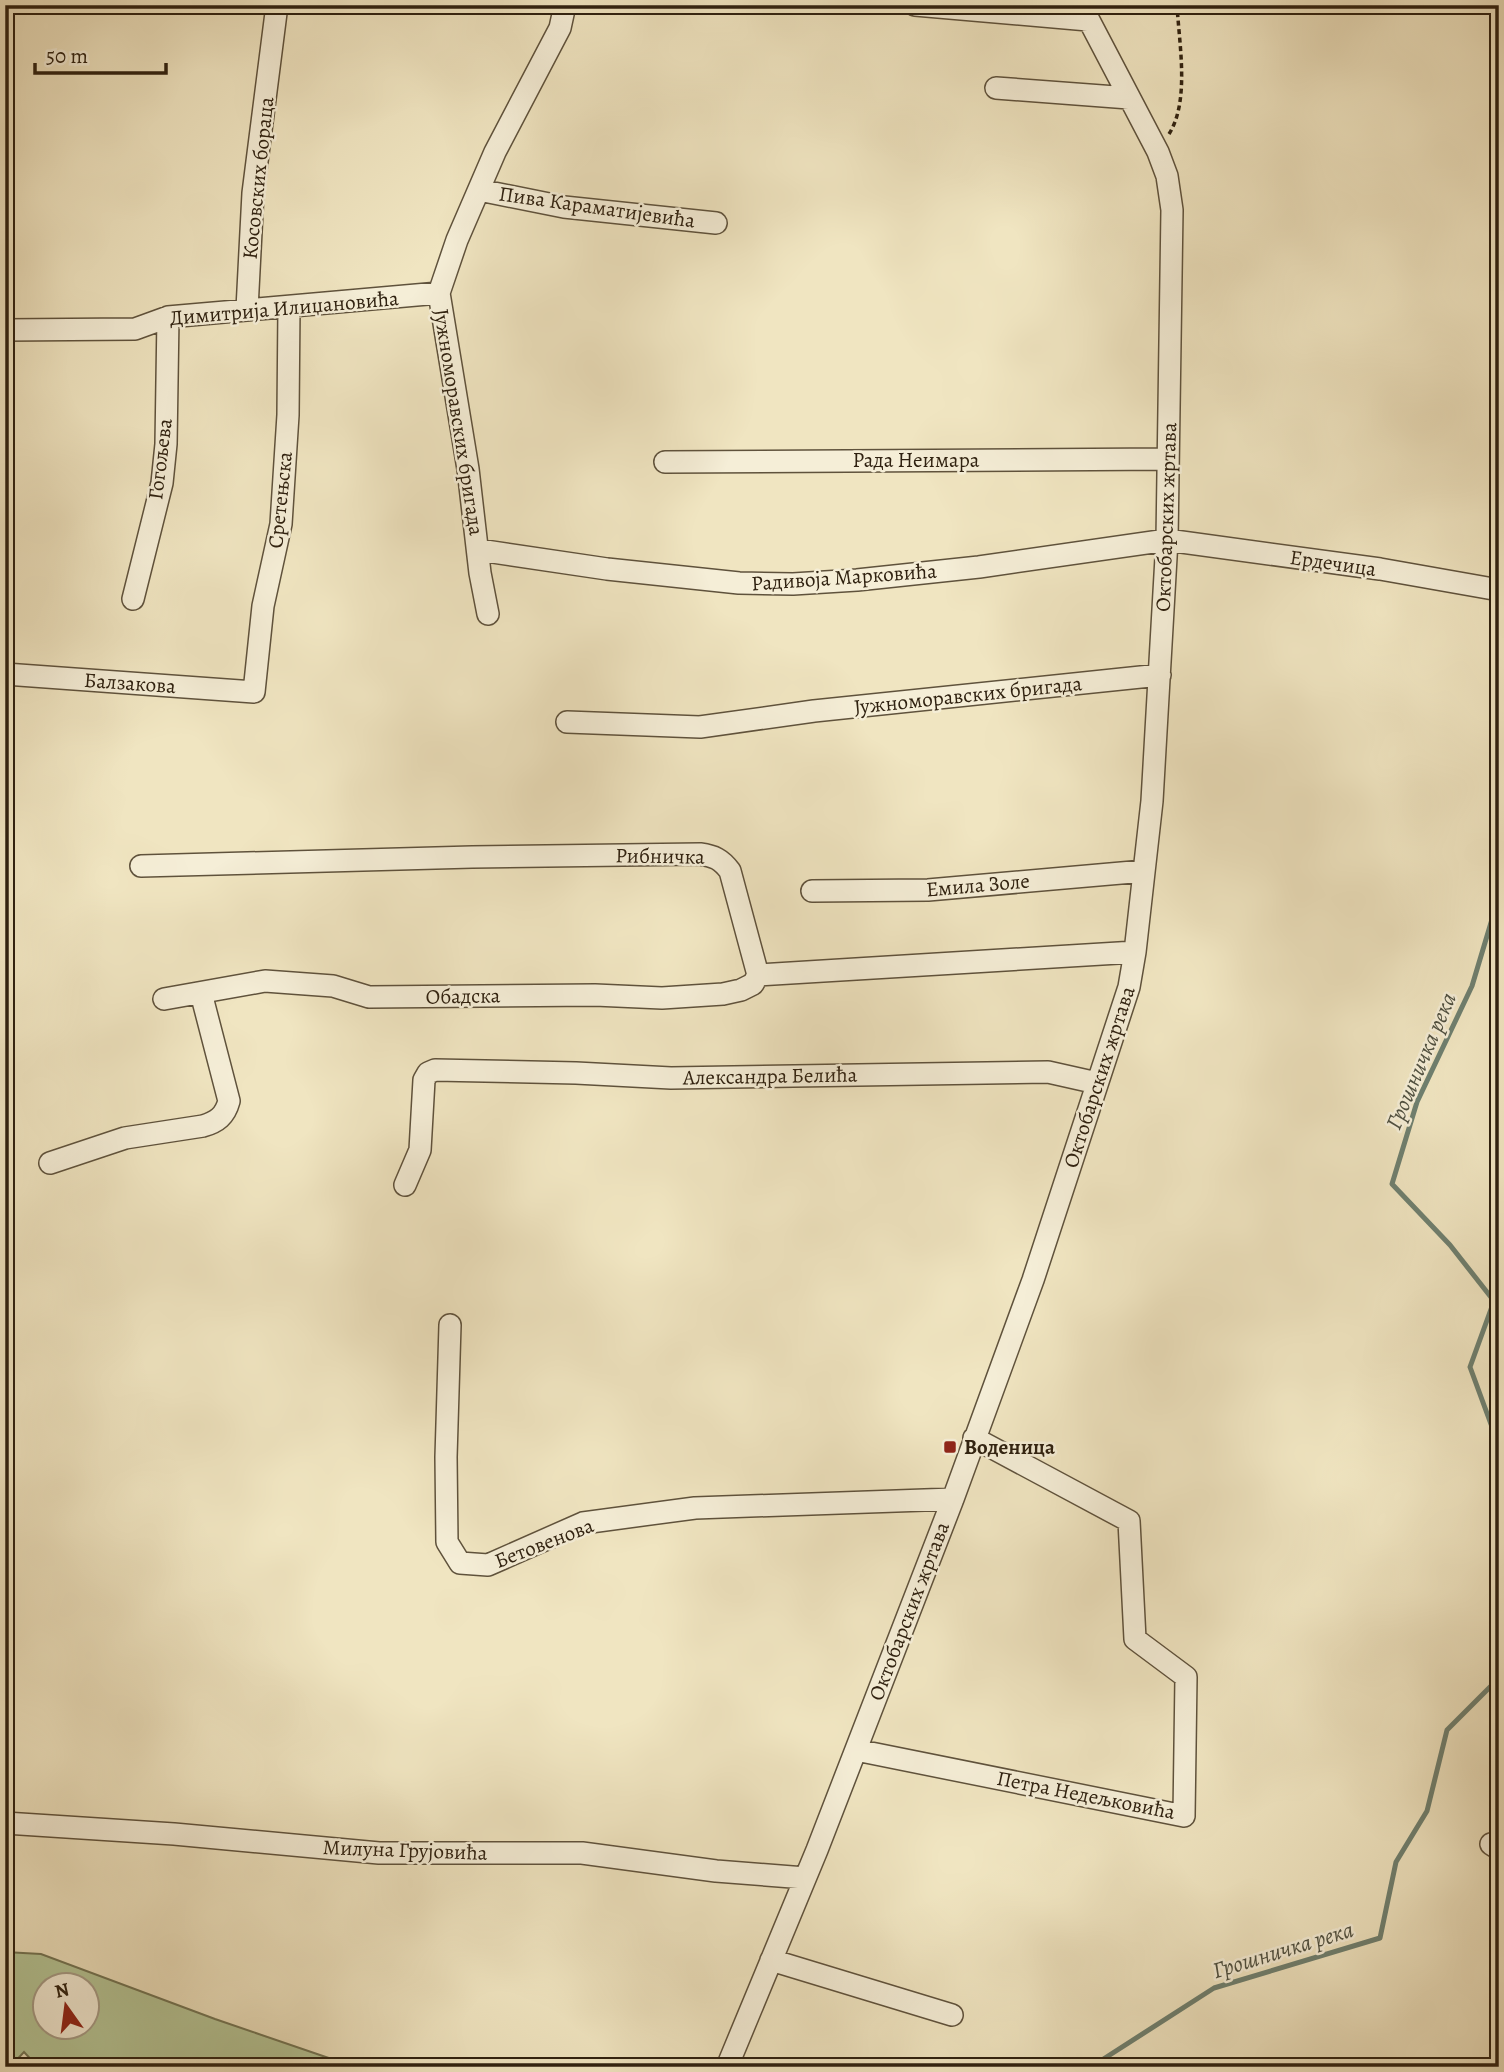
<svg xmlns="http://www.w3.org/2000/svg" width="1504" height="2072" viewBox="0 0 1504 2072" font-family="Alegreya,serif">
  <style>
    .green { fill: #b5c697; stroke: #727454; stroke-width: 2; fill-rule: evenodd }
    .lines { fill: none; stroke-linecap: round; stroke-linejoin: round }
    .stream { stroke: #6f8070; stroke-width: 5 }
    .minor-casing { stroke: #5f523c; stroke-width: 24 }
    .path { stroke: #2f2110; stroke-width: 3.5; stroke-dasharray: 5 3.5; stroke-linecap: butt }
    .minor { stroke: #f5eed7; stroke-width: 21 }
    .poi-dot { fill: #8f2418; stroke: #f5eed7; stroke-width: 2.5 }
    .labels { text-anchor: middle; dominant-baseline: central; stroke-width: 5; stroke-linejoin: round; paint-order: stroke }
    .street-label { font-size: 21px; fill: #2f2110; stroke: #f5eed7 }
    .poi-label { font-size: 21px; font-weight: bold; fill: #2f2110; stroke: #f5eed7; text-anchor: start }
    .water-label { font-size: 23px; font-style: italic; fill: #4f5040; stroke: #f5eed7 }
  </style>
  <rect width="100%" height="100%" fill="#f0e5c1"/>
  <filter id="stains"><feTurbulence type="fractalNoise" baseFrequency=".00286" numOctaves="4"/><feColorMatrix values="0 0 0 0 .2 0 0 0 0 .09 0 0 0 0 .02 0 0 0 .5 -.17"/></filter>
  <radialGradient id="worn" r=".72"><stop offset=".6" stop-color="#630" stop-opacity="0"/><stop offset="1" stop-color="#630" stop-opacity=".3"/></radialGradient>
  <!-- green -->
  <path class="green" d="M5,1952L41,1954L215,2019L355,2067H38L24,2052L10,2067H5ZM46,1984H88V2026H46Z"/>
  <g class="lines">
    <!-- stream -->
    <path class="stream" d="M1499,896L1472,986L1417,1102L1392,1184L1450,1245L1494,1301L1470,1367L1499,1446
      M1091,2067L1214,1988L1380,1938L1396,1862L1427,1811L1447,1730L1499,1678"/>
    <defs>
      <path id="minor" d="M915,5L1088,20
        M996,88L1129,98
        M479,190L564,207L716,223
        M247,309L253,193L277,5
        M5,330L135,329L168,317L439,293
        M665,462L1168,459
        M479,550L607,569L739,583L793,584L857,580L979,567L1167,540L1380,569L1499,590
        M133,599L162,483L166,444L168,317
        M488,614L480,573L468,469L439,293L457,240L495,152L560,28L565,5
        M5,674L254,692L263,606L281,524L288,415L289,307
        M567,722L700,727L814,711L1160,675
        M141,866L472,857L700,854C714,856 721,859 730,871L758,975L1135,952
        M812,891L928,890L1144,871
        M164,999L265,981L333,986L369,997L595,995L662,998L723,994L741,990L753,984L758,975
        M50,1163L125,1138L203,1126C217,1122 225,1116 229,1101L201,993
        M405,1185L420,1150L424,1080L428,1073L435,1070L576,1073L671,1078L1048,1072L1097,1083
        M450,1325L446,1457L447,1542L460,1563L488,1565L583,1523L695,1508L953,1499
        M856,1750L1184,1816L1186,1677L1135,1639L1129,1521L974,1438
        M5,1823L174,1834L379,1853H582L716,1871L805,1878
        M1491,1844L1499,1849
        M771,1960L952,2015
        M727,2067L817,1850L953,1499L1033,1280L1129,987L1135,952L1152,801L1167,540L1172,210L1167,176L1158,152L1081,5"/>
    </defs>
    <!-- minor casing -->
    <use href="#minor" class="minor-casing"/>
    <!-- path -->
    <path class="path" d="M1169,134C1190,101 1179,43 1177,5"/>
    <!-- minor -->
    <use href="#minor" class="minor"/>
  </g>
  <!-- markers -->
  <rect class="poi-dot" x="943" y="1440" width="14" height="14" rx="3.5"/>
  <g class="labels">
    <!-- street labels -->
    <g class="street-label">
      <text transform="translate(258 178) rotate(-84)">Косовских бораца</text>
      <text transform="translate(597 207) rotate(8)">Пива Караматијевића</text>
      <text transform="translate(284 308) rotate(-5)">Димитрија Илиџановића</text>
      <text transform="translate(459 422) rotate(81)">Јужноморавских бригада</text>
      <text transform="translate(160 459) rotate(-83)">Гогољева</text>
      <text x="916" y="460">Рада Неимара</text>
      <text transform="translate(280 500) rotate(-84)">Сретењска</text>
      <text transform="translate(1166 517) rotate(-88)">Октобарских жртава</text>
      <text transform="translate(1333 563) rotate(8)">Ердечица</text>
      <text transform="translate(844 577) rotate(-4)">Радивоја Марковића</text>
      <text transform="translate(130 683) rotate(4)">Балзакова</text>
      <text transform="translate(968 695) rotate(-6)">Јужноморавских бригада</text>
      <text transform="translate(660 856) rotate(1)">Рибничка</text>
      <text transform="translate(978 885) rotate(-5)">Емила Золе</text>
      <text transform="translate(463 996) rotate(-1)">Обадска</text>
      <text transform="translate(770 1076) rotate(-1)">Александра Белића</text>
      <text transform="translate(1099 1077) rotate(-72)">Октобарских жртава</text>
      <text transform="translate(544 1543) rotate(-21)">Бетовенова</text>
      <text transform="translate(909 1611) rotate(-69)">Октобарских жртава</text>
      <text transform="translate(1086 1795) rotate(11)">Петра Недељковића</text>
      <text transform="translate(405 1850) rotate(2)">Милуна Грујовића</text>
    </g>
    <!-- poi labels -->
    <g class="poi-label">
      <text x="964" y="1447">Воденица</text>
    </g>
    <!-- water labels -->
    <g class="water-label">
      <text transform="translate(1421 1061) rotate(-67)">Грошничка река</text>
      <text transform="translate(1283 1950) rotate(-17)">Грошничка река</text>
    </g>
  </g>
  <!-- margin -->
  <rect width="1504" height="2072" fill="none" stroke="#f0e5c1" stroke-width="28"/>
  <rect x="7" y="7" width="1490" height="2058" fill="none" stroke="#2f2110" stroke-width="3.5"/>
  <rect x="14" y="14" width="1476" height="2044" fill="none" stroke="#2f2110" stroke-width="2"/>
  <!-- north arrow -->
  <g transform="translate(66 2006) rotate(346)"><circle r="33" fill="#f5eed7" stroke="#a69c87" stroke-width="2"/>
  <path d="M0-5L12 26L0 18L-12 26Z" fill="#8f2418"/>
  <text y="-10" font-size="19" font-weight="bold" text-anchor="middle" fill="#2f2110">N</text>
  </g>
  <!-- scale -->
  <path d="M35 63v10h131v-10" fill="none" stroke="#2f2110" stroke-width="3.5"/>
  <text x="46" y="63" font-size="21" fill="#2f2110" stroke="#f5eed7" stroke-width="5" paint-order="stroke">50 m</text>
  <rect width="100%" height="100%" filter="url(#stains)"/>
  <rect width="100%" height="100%" fill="url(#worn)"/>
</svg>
